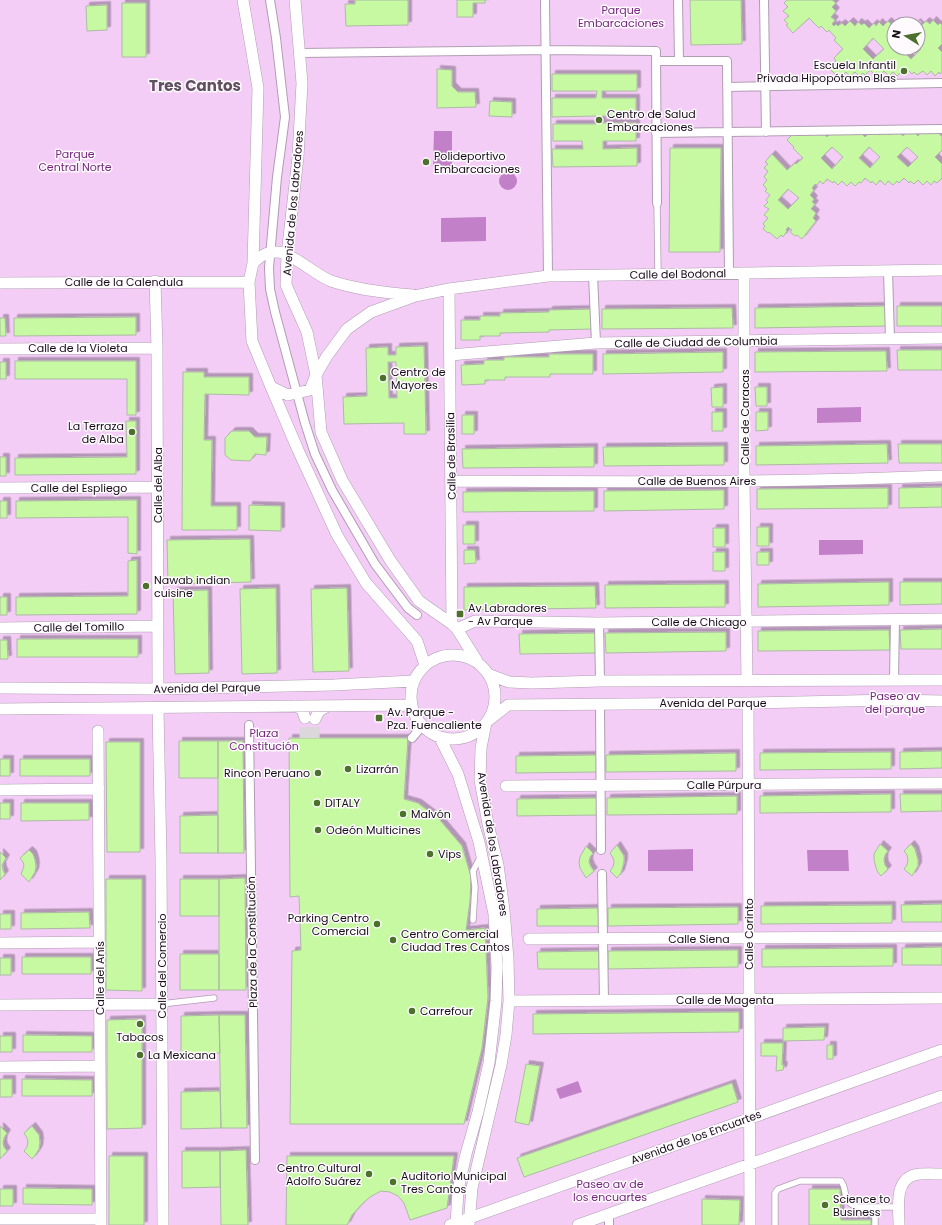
<svg xmlns="http://www.w3.org/2000/svg" width="942" height="1225" viewBox="0 0 942 1225" font-family="Poppins,sans-serif">
  <style>
    .green { fill: #f4cdf7; fill-rule: evenodd }
    .water { fill: #c180c7 }
    .building { fill: #c7f9a2; stroke: #abbaa2; fill-rule: evenodd; filter: url(#shadow) }
    .lines { fill: none; stroke-linecap: round; stroke-linejoin: round }
    .minor-tunnel { stroke: #dbd7db; stroke-width: 11; stroke-dasharray: 11 5.5; stroke-linecap: butt }
    .service-casing { stroke: #b09db2; stroke-width: 7 }
    .pedestrian-casing { stroke: #b09db2; stroke-width: 10 }
    .minor-casing { stroke: #b09db2; stroke-width: 12 }
    .service { stroke: #fff; stroke-width: 5.5 }
    .pedestrian { stroke: #fff; stroke-width: 8 }
    .minor { stroke: #fff; stroke-width: 11 }
    .poi-dot { fill: #4b712a; stroke: #fefafe; stroke-width: 1.5 }
    .labels { text-anchor: middle; dominant-baseline: central; stroke-width: 3; stroke-linejoin: round; paint-order: stroke }
    .park-label { font-size: 11px; fill: #75267d; stroke: #fefafe }
    .poi-label { font-size: 11px; fill: #160f17; stroke: #fefafe; text-anchor: start }
    .street-label { font-size: 11px; fill: #160f17; stroke: #fefafe }
    .district-label { font-size: 15px; font-weight: bold; fill: #604f61; stroke: #fefafe }
  </style>
  <defs>
    <filter id="shadow"><feDropShadow dx="3.5" dy="-3.5" stdDeviation="0" flood-color="#0004"/></filter>
  </defs>
  <rect width="100%" height="100%" fill="#fefafe"/>
  <!-- green -->
  <path class="green" d="M0,0H942V1225H0ZM894,24H918V48H894Z"/>
  <!-- water -->
  <path class="water" d="M434,131H452V167H433Z
    M499 181a9 9 0 1 1 18 0a9 9 0 1 1-18 0Z
    M486,217V241L441,242V218Z
    M861,407V422L817,423V408Z
    M819,540H863V554L819,555Z
    M693,849V871H648V850Z
    M807,850H848L849,871H808Z
    M578,1081L582,1092L560,1099L556,1089Z"/>
  <!-- building -->
  <path class="building" d="M355,0H408V25L346,26L345,4H355Z
    M457,0H485V3H473V17H457Z
    M690,0H741L742,44L691,45Z
    M787,0H832L836,3L832,7L836,11L831,17L835,20L832,24L834,26L836,24L838,26L842,23L845,26L850,21L855,26L858,22L862,25L864,23L869,28L874,23L876,26L879,22L883,26L888,21L892,25L896,21L898,24H894V48H902L901,49L911,59L921,49L918,45V24H915L917,22L921,26L926,21L930,24L933,20L938,25L940,23L942,25V44L938,48L942,52V72L940,74L939,72L935,76L931,71L927,75L923,71L917,75L914,72L912,74L908,70L903,75L901,72L897,76L893,72L889,76L884,71L879,76L876,72L874,74L870,70L865,75L863,73L859,76L855,72L850,76L846,72L842,76L838,73L836,75L829,68L836,61L834,58L843,49L834,40L836,38L829,30L827,32L821,26L819,28L809,18L793,33L786,25L788,24L784,20L789,16L783,11L788,7L784,3ZM873,38L884,49L873,59L863,49Z
    M122,3H146V57H122Z
    M107,5V30L87,31L86,6Z
    M437,69L452,70V86L458,92H475L476,107L437,108Z
    M552,74H637V91H602V98H636V116H602V123H636V141H603V149L637,148V166L553,167L552,149H583L582,141H553V124H596V116L552,117V98H596L597,91H552Z
    M490,101L512,102V117L489,116Z
    M855,130L859,135L861,133L865,137L870,132L872,134L876,131L879,135L885,130L889,135L893,131L896,134L899,132L903,136L907,131L910,134L913,131L918,136L923,130L926,134L931,130L934,134L937,131L941,136L942,135V150L935,157L942,164V178L937,183L934,181L931,185L927,181L923,185L918,180L914,184L910,181L909,183L904,178L899,183L897,181L893,185L888,181L885,185L880,180L876,185L872,181L871,183L865,178L861,183L859,182L855,186L851,182L847,186L842,181L838,185L834,181L833,183L827,179L823,184L820,181L817,185L815,184L812,188L814,190L810,195L814,199L812,202L815,204L811,209L816,213L813,218L816,221L802,239L797,235L795,236L790,232L792,230L788,227L786,230L787,231L783,237L781,235L777,239L769,232L768,233L763,229L765,226L763,224L768,218L764,215L769,209L764,206L768,202L766,200L770,195L765,191L767,189L763,185L767,180L764,177L768,171L764,168L768,164L765,162L772,154L787,170L795,163L796,164L803,158L793,148L794,147L787,140L794,133L796,135L800,132L804,136L809,131L813,135L817,131L820,135L823,133L827,137L832,132L834,135L838,131L842,135L847,131L851,134ZM832,147L843,157L832,169L821,158ZM869,147L880,157L870,168L859,158ZM907,147L918,157L908,167L897,157ZM788,189L799,198L788,209L778,200Z
    M670,148H721L720,252H669Z
    M886,306V326L755,328V308Z
    M897,306H942V326H897Z
    M732,308L733,328L602,329V309Z
    M592,309L593,329L549,330V332L500,333V336H480V340H461V320H480V316H500V313L549,312V310Z
    M136,317V335L14,336V318Z
    M0,318H5L6,336H0Z
    M424,346L426,434H404V423L344,424L343,397L367,396L366,348L388,347V355H396V347ZM388,362H396L397,398H389Z
    M897,350H942V370H898Z
    M886,351L887,371L755,372V352Z
    M723,352V372L603,374V354Z
    M549,354H593V374H550V377H505V380H485V384L462,385L461,365L484,364V360H504V357H549Z
    M15,361H136V415H127V379H15Z
    M0,362H6V379H0Z
    M183,372H204V377H249V395L205,394L204,440H212L211,506H237V530H182Z
    M723,387V407H712L711,388Z
    M755,387H767V406H756Z
    M712,412H723V431H712Z
    M756,412H768V430L756,431Z
    M462,415H474V434H462Z
    M126,421H136V474L15,475V458L127,457Z
    M232,431H249L255,437H267L266,455L255,454L250,461L231,460L225,455V438Z
    M887,444L888,463L756,465V446Z
    M898,444H942V463H899Z
    M724,446V465L604,466L603,447Z
    M594,447V467L463,468L462,449Z
    M0,457H6V476H0Z
    M942,487V507L899,508V488Z
    M888,488V508L757,509V489Z
    M724,490V509L604,511V491Z
    M594,491V511L463,512V492Z
    M137,500V554L128,553V517L16,518V501Z
    M0,501H7V518H0Z
    M249,505L281,506V531L249,530Z
    M463,525H475V544H463Z
    M757,527H769V546H757Z
    M713,528H725V547H713Z
    M250,539L251,582L168,584L167,540Z
    M464,550H475L476,563L464,564Z
    M713,552H725V571H713Z
    M757,552H769V565H757Z
    M137,560V614L16,615V597L128,596V561Z
    M889,582V605L758,607V584Z
    M900,582H942V604L900,605Z
    M725,584V607L605,608V585Z
    M595,586L596,608L464,610V587Z
    M276,588L277,673L242,674L240,589Z
    M347,588L349,671L313,672L311,589Z
    M208,590L209,673L175,674L173,591Z
    M0,597H7V615H0Z
    M942,629V649H901L900,630Z
    M889,630L890,650L758,651V631Z
    M726,632V651L606,653L605,633Z
    M596,633V653L520,654L519,634Z
    M17,639H138V657H17Z
    M0,640H7L8,659H0Z
    M289,738H408L404,799L418,803L439,819L462,846L471,877L470,901L466,930L485,928L488,997L482,1048L464,1124H290L292,951L301,950L299,896L290,897Z
    M179,741H218V778H179Z
    M218,741H243L244,853H218Z
    M106,742H140V852H107Z
    M942,751V768L900,769V752Z
    M891,752V769L760,770V753Z
    M736,753V771L606,772V755Z
    M597,755V772L516,773V756Z
    M0,759H10V776H0Z
    M20,759H90V776H20Z
    M891,794V812L760,813V796Z
    M900,794H942V811L901,812Z
    M737,796V814L607,815V798Z
    M597,798V815L517,816V799Z
    M0,803H10V819H0Z
    M21,803H89V820L21,821Z
    M218,815V853H180V816Z
    M880,844L888,851L885,855L884,860L885,865L888,869L881,876L877,871L874,860V854Z
    M911,844L915,849L918,860V866L912,876L904,869L907,865L908,860L907,855L904,851Z
    M617,845L624,856V862L621,873L617,878L610,871L613,867L614,862L613,858L610,853Z
    M586,846L593,853L590,857L589,862L591,867L594,871L586,878L580,868L579,863L580,857Z
    M29,850L33,854L35,860L36,866L35,872L29,882L21,874L24,866L23,862L20,858Z
    M0,852L6,858L2,865L3,870L5,874L0,880Z
    M245,878L246,990H219V879Z
    M106,879H142V991L106,990Z
    M180,879H219V916H180Z
    M942,904V922H902L901,905Z
    M892,905V923L761,924V906Z
    M738,907V924L608,926V908Z
    M598,908L599,926H537V909Z
    M89,912L90,928L21,929V913Z
    M0,914H11V929H0Z
    M942,947V965H902V948Z
    M893,948V966L762,967V949Z
    M738,950V967L608,969V951Z
    M599,951V969H538L537,952Z
    M180,954H219V990H180Z
    M22,957H91V974H22Z
    M0,958H11V975H0Z
    M739,1012V1032L533,1034V1014Z
    M219,1015L220,1053L181,1054V1016Z
    M219,1015H245L247,1128H221Z
    M142,1019V1128L107,1129V1020Z
    M825,1027L824,1040L783,1041V1028Z
    M23,1035L92,1036V1052H23Z
    M0,1036H12V1052H0Z
    M761,1043H783L782,1065H784L783,1070L776,1071L777,1056H761Z
    M827,1045H833V1059H827Z
    M526,1064L540,1066L529,1125L515,1122Z
    M0,1079H12V1097H0Z
    M22,1079L92,1080V1096H22Z
    M732,1083L738,1102L524,1177L517,1158Z
    M220,1091L221,1128L181,1129V1092Z
    M0,1126L7,1133L4,1138L3,1143L4,1147L7,1151L0,1159Z
    M32,1126L39,1135L40,1142L39,1149L36,1154L32,1159L24,1151L27,1147L28,1142L27,1138L24,1133Z
    M246,1150L248,1225H221L220,1151Z
    M182,1151H220V1187L182,1188Z
    M109,1156H144V1225H109Z
    M287,1156H454L447,1208L410,1220L404,1203L398,1196L390,1192L381,1191L370,1197L363,1203L352,1215L347,1225H286Z
    M23,1188L92,1189V1205L23,1204Z
    M0,1189H13V1206H0Z
    M809,1189H840L841,1220H871V1225H809Z
    M702,1199L740,1200L739,1225H702Z"/>
  <g class="lines">
    <!-- minor-tunnel -->
    <path class="minor-tunnel" d="M305,738V718
      M314,738L315,719"/>
    <defs>
      <path id="service" d="M657,203L658,274
        M473,920L475,887L473,871L481,856
        M161,1004L214,998
        M875,1208V1225
        M775,1225V1193L778,1189L800,1181H841C849,1192 840,1199 856,1207H899"/>
      <path id="pedestrian" d="M270,0L276,38L285,117L277,177L269,268L270,289L275,312L305,423L315,454L332,490L375,564L408,608L417,615
        M545,0L548,276
        M678,0L679,61
        M764,0L766,132
        M300,53L545,50L656,51L657,203
        M656,61H727L729,274
        M727,87L942,83
        M656,133L942,129
        M888,271L890,339
        M593,275L596,343
        M599,623L600,681
        M894,679L895,620
        M600,704L601,850
        M249,725L255,1160
        M412,738L422,726
        M602,874L604,1001
        M609,1214V1225"/>
      <path id="minor" d="M243,0L258,88L253,263L249,282L252,341L271,387L298,450L337,535L366,583L417,641L425,665
        M295,0L302,83L298,157L287,255L286,285L307,332L316,375L321,432L342,480L390,560L419,601L452,624L457,629L477,661
        M253,263C261,256 265,252 277,252C291,252 317,276 331,281C358,290 385,293 413,295
        M744,273V481L747,681
        M155,281L157,348L158,689
        M0,283L249,282
        M449,289L452,624
        M0,349L157,348
        M450,355L596,343L942,338
        M271,387L288,395L310,390L316,375L327,356L347,329L371,312L415,296L449,289L548,276L942,270
        M451,481C615,482 778,483 942,476
        M0,488L158,487
        M0,628L158,626
        M457,629L475,621L599,623L942,619
        M411 697a42 42 0 1 1 84 0a42 42 0 1 1-84 0Z
        M490,675L509,682L532,683L600,681L942,680
        M0,688L158,689L334,685L413,681
        M748,703L750,1225
        M295,706L302,709L305,718
        M158,708L161,859L163,1225
        M0,709L411,705
        M315,719L319,711L328,706
        M489,720L508,705L748,703L894,700L942,701
        M98,731L101,1225
        M440,738L458,774L479,842L494,914L497,967L496,1001L489,1063L478,1112L466,1154L458,1190L456,1225
        M506,786L942,783
        M0,790L99,789
        M529,939L942,937
        M0,943L99,942
        M509,1001L942,998
        M0,1005L161,1004
        M0,1067L100,1066
        M0,1219H101
        M450,1225L942,1050
        M469,1225L472,1188L501,1065L506,1035L509,1001L508,959L504,910L498,865L488,824L480,780L481,748L486,723
        M578,1225L942,1096
        M899,1225C899,1209 894,1181 914,1175C922,1173 933,1174 942,1174"/>
    </defs>
    <!-- service casing -->
    <use href="#service" class="service-casing"/>
    <!-- pedestrian casing -->
    <use href="#pedestrian" class="pedestrian-casing"/>
    <!-- minor casing -->
    <use href="#minor" class="minor-casing"/>
    <!-- service -->
    <use href="#service" class="service"/>
    <!-- pedestrian -->
    <use href="#pedestrian" class="pedestrian"/>
    <!-- minor -->
    <use href="#minor" class="minor"/>
  </g>
  <!-- markers -->
  <g class="poi-dot">
    <circle cx="904" cy="71" r="4"/>
    <circle cx="599" cy="120" r="4"/>
    <circle cx="426" cy="162" r="4"/>
    <circle cx="383" cy="378" r="4"/>
    <circle cx="132" cy="432" r="4"/>
    <circle cx="146" cy="586" r="4"/>
    <rect x="456" y="610" width="8" height="8" rx="2"/>
    <rect x="375" y="714" width="8" height="8" rx="2"/>
    <circle cx="348" cy="769" r="4"/>
    <circle cx="318" cy="773" r="4"/>
    <circle cx="317" cy="803" r="4"/>
    <circle cx="403" cy="814" r="4"/>
    <circle cx="318" cy="830" r="4"/>
    <circle cx="430" cy="854" r="4"/>
    <circle cx="377" cy="924" r="4"/>
    <circle cx="393" cy="940" r="4"/>
    <circle cx="412" cy="1011" r="4"/>
    <circle cx="140" cy="1024" r="4"/>
    <circle cx="140" cy="1055" r="4"/>
    <circle cx="369" cy="1174" r="4"/>
    <circle cx="393" cy="1182" r="4"/>
    <circle cx="825" cy="1205" r="4"/>
  </g>
  <g class="labels">
    <!-- park labels -->
    <g class="park-label">
      <text x="621" y="10">Parque<tspan x="621" dy="13">Embarcaciones</tspan></text>
      <text x="75" y="154">Parque<tspan x="75" dy="13">Central Norte</tspan></text>
      <text x="895" y="696">Paseo av<tspan x="895" dy="13">del parque</tspan></text>
      <text x="264" y="733">Plaza<tspan x="264" dy="13">Constitución</tspan></text>
      <text x="610" y="1184">Paseo av de<tspan x="610" dy="13">los encuartes</tspan></text>
    </g>
    <!-- poi labels -->
    <g class="poi-label">
      <text x="896" y="65" text-anchor="end">Escuela Infantil<tspan x="896" dy="13">Privada Hipopótamo Blas</tspan></text>
      <text x="607" y="114">Centro de Salud<tspan x="607" dy="13">Embarcaciones</tspan></text>
      <text x="434" y="156">Polideportivo<tspan x="434" dy="13">Embarcaciones</tspan></text>
      <text x="391" y="372">Centro de<tspan x="391" dy="13">Mayores</tspan></text>
      <text x="124" y="426" text-anchor="end">La Terraza<tspan x="124" dy="13">de Alba</tspan></text>
      <text x="154" y="580">Nawab indian<tspan x="154" dy="13">cuisine</tspan></text>
      <text x="468" y="608">Av Labradores<tspan x="468" dy="13">- Av Parque</tspan></text>
      <text x="387" y="712">Av. Parque -<tspan x="387" dy="13">Pza. Fuencaliente</tspan></text>
      <text x="356" y="769">Lizarrán</text>
      <text x="310" y="773" text-anchor="end">Rincon Peruano</text>
      <text x="325" y="803">DITALY</text>
      <text x="411" y="814">Malvón</text>
      <text x="326" y="830">Odeón Multicines</text>
      <text x="438" y="854">Vips</text>
      <text x="369" y="918" text-anchor="end">Parking Centro<tspan x="369" dy="13">Comercial</tspan></text>
      <text x="401" y="934">Centro Comercial<tspan x="401" dy="13">Ciudad Tres Cantos</tspan></text>
      <text x="420" y="1011">Carrefour</text>
      <text x="140" y="1037" text-anchor="middle">Tabacos</text>
      <text x="148" y="1055">La Mexicana</text>
      <text x="361" y="1168" text-anchor="end">Centro Cultural<tspan x="361" dy="13">Adolfo Suárez</tspan></text>
      <text x="401" y="1176">Auditorio Municipal<tspan x="401" dy="13">Tres Cantos</tspan></text>
      <text x="833" y="1199">Science to<tspan x="833" dy="13">Business</tspan></text>
    </g>
    <!-- street labels -->
    <g class="street-label">
      <text transform="translate(293 203) rotate(-85)">Avenida de los Labradores</text>
      <text transform="translate(678 274) rotate(-1)">Calle del Bodonal</text>
      <text x="124" y="282">Calle de la Calendula</text>
      <text transform="translate(696 342) rotate(-1)">Calle de Ciudad de Columbia</text>
      <text x="78" y="348">Calle de la Violeta</text>
      <text transform="translate(745 417) rotate(-90)">Calle de Caracas</text>
      <text transform="translate(451 456) rotate(-91)">Calle de Brasilia</text>
      <text x="697" y="481">Calle de Buenos Aires</text>
      <text transform="translate(158 485) rotate(-90)">Calle del Alba</text>
      <text x="79" y="488">Calle del Espliego</text>
      <text x="699" y="622">Calle de Chicago</text>
      <text transform="translate(79 627) rotate(-1)">Calle del Tomillo</text>
      <text transform="translate(207 688) rotate(-1)">Avenida del Parque</text>
      <text x="713" y="703">Avenida del Parque</text>
      <text x="724" y="785">Calle Púrpura</text>
      <text transform="translate(493 844) rotate(81)">Avenida de los Labradores</text>
      <text transform="translate(749 934) rotate(-90)">Calle Corinto</text>
      <text x="699" y="939">Calle Siena</text>
      <text transform="translate(252 942) rotate(-91)">Plaza de la Constitución</text>
      <text transform="translate(162 966) rotate(-90)">Calle del Comercio</text>
      <text transform="translate(100 978) rotate(-90)">Calle del Anís</text>
      <text x="725" y="1000">Calle de Magenta</text>
      <text transform="translate(696 1137) rotate(-20)">Avenida de los Encuartes</text>
    </g>
    <!-- district labels -->
    <g class="district-label">
      <text x="195" y="85">Tres Cantos</text>
    </g>
  </g>
  <!-- north arrow -->
  <g transform="translate(906 36) rotate(281)"><circle r="19" fill="#fefafe" stroke="#a19ca2"/>
  <path d="M0-3L7 15L0 10L-7 15Z" fill="#4b712a"/>
  <text y="-6" font-size="11" font-weight="bold" text-anchor="middle" fill="#160f17">N</text>
  </g>
</svg>
